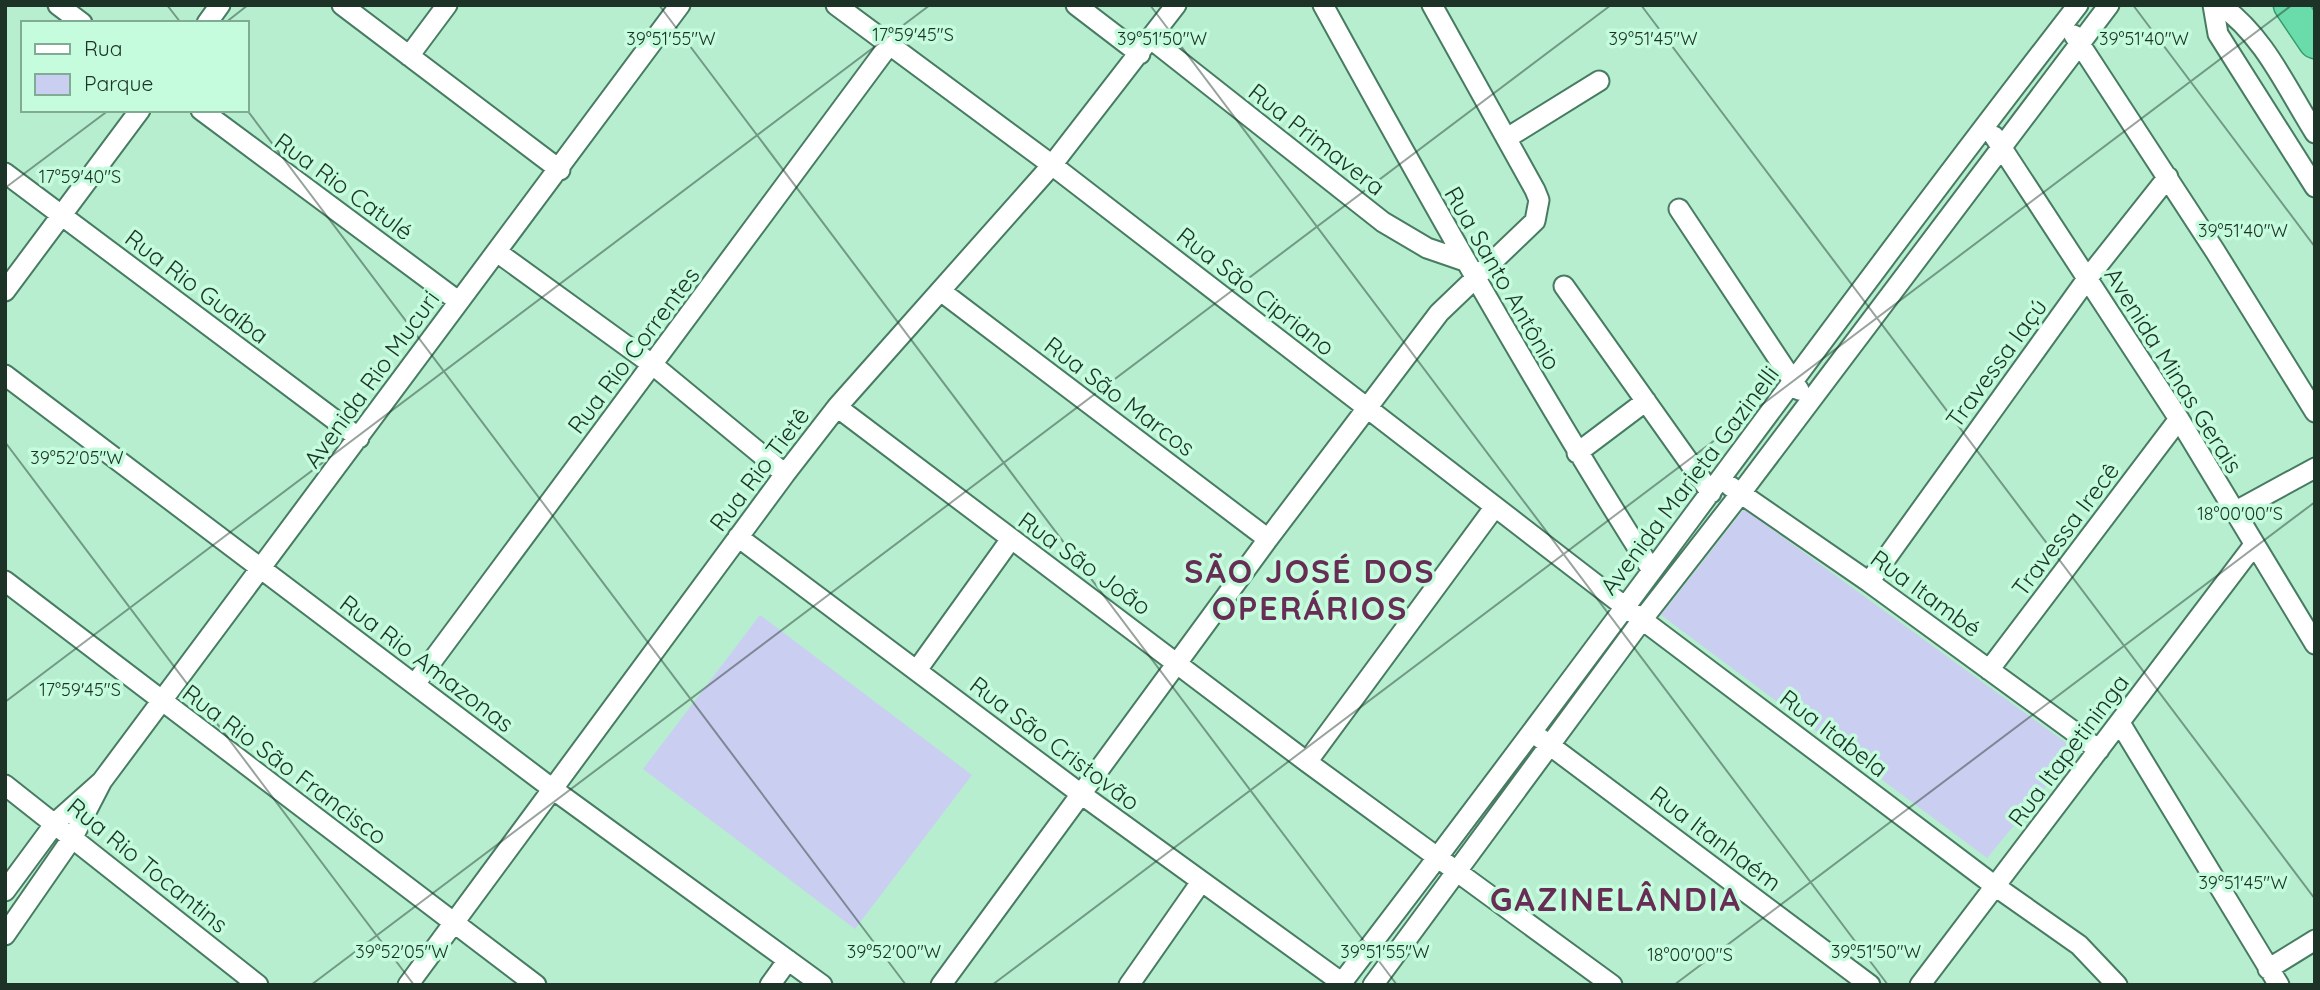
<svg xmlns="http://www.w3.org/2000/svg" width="2320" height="990" viewBox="0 0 2320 990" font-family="Quicksand,sans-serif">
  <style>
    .green { fill: #cacef0 }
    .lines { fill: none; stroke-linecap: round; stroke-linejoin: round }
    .minor-casing { stroke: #487c62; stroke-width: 23 }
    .trunk-casing { stroke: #379b6f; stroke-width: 35 }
    .minor { stroke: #fff; stroke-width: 19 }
    .trunk { stroke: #6adcab; stroke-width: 32 }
    .ticks { fill: none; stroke: #1d3327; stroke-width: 2; stroke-opacity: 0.45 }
    .labels { text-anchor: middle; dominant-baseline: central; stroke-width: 7; stroke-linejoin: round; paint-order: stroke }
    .street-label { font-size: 24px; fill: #1d3327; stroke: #c4fcdd }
    .district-label { font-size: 32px; font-weight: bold; letter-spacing: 2px; fill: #672d55; stroke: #c4fcdd }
    .ticks-label { font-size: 18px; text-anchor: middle; fill: #1d3327; stroke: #c4fcdd; stroke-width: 7; stroke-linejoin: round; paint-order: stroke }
  </style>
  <rect width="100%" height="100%" fill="#b7eed0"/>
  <!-- green -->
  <path class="green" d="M1744,509L2076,750L1987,858L1661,615Z
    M760,615L972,775L855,929L643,769Z"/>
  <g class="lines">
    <defs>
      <path id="minor" d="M58,5L82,23
        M342,5L560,170
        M836,5L1052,165L1624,606L1995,886L2079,945L2117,985
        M1076,5L1140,54
        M1323,5C1428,196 1534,385 1651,569
        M2213,5L2218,34L2315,187
        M2220,5C2264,35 2287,89 2315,133
        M207,23L220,5
        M2074,35L2215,251L2315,412
        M1151,39L1383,222L1427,248L1462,260
        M409,56L447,5
        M201,110L458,301
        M1994,136L2179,419L2315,644
        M1507,138L1599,81
        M5,173L359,438
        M1679,209L1799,390
        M497,252L653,365L785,474
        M1564,286L1711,493
        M5,291L140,110
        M942,292L1268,539
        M5,375L554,790L822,985
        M837,407L1307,762L1612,985
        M1577,453L1646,401
        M1730,486L1869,582L2099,750
        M2234,512L2315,468
        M738,537L1081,794L1345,985
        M5,581L536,985
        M1869,582L2087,279L2168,177
        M917,670L1011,539
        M1989,670L2179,419
        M415,684L889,45
        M2120,723L2279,985
        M1540,738L1870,985
        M1307,762L1494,508
        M102,781L680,5
        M5,785L258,985
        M5,891L56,822L102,781L73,837L5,935
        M2268,969L2315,940
        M408,985L785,474L837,407L1052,165L1176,5
        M770,985L788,960
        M941,985L1268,539L1439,313L1535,221L1539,200L1535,190L1432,5
        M1129,985L1201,882
        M1340,985C1590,661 1827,328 2078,5
        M1373,985L1642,620L1741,493L2109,5
        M1920,985L2254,545"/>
      <path id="trunk" d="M2290,5L2315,42"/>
    </defs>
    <!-- minor casing -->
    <use href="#minor" class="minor-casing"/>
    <!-- trunk casing -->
    <use href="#trunk" class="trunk-casing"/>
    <!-- minor -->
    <use href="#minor" class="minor"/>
    <!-- trunk -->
    <use href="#trunk" class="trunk"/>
  </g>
  <!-- ticks -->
  <path class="ticks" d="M167,5L181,23M659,5L1397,985M1150,5L1888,985M1641,5L2315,899M2133,5L2315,247M225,23L248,5M247,110L906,985M5,188L109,110M5,442L414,985M5,702L930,5M311,985L1611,5M992,985L2292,5M1674,985L2315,502"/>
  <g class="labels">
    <!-- street labels -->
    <g class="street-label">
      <text transform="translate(1317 139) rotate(38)">Rua Primavera</text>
      <text transform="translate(344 186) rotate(36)">Rua Rio Catulé</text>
      <text transform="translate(1503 278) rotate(60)">Rua Santo Antônio</text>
      <text transform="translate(197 286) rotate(37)">Rua Rio Guaíba</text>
      <text transform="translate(1256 291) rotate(38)">Rua São Cipriano</text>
      <text transform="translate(633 350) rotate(-53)">Rua Rio Correntes</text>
      <text transform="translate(1996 363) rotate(-54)">Travessa Iaçú</text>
      <text transform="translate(2174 370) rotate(58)">Avenida Minas Gerais</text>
      <text transform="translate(371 379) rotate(-54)">Avenida Rio Mucuri</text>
      <text transform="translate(1120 396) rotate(37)">Rua São Marcos</text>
      <text transform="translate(759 469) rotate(-53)">Rua Rio Tietê</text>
      <text transform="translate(1689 480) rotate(-53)">Avenida Marieta Gazinelli</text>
      <text transform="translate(2065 529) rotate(-53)">Travessa Irecê</text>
      <text transform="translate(1085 563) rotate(36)">Rua São João</text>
      <text transform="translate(1926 593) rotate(36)">Rua Itambé</text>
      <text transform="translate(427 663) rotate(37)">Rua Rio Amazonas</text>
      <text transform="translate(1834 733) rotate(37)">Rua Itabela</text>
      <text transform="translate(1055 743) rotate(37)">Rua São Cristovão</text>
      <text transform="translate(2068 750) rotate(-53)">Rua Itapetininga</text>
      <text transform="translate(285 764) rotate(37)">Rua Rio São Francisco</text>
      <text transform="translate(1716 838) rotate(37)">Rua Itanhaém</text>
      <text transform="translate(148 865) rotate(39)">Rua Rio Tocantins</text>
    </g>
    <!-- district labels -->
    <g class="district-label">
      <text x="1310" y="571">SÃO JOSÉ DOS<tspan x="1310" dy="37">OPERÁRIOS</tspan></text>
      <text x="1616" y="899">GAZINELÂNDIA</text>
    </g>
  </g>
  <g class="ticks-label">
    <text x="913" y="41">17°59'45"S</text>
    <text x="671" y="45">39°51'55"W</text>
    <text x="1162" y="45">39°51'50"W</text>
    <text x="1653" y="45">39°51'45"W</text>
    <text x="2144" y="45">39°51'40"W</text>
    <text x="80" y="183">17°59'40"S</text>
    <text x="2243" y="237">39°51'40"W</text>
    <text x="77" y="464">39°52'05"W</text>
    <text x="2240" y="520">18°00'00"S</text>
    <text x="80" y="696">17°59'45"S</text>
    <text x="2243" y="889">39°51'45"W</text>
    <text x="402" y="958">39°52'05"W</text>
    <text x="894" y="958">39°52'00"W</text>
    <text x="1385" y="958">39°51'55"W</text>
    <text x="1876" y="958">39°51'50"W</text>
    <text x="1690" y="961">18°00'00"S</text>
  </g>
  <!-- border -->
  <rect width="2320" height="990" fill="none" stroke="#1d3327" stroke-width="14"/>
  <!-- legend -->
  <rect x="21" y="21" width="228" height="91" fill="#c4fcdd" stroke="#81ac94" stroke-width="2"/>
  <rect x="35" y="44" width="35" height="10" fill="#ffffff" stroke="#81ac94" stroke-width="2"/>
  <text x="84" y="56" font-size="21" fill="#1d3327">Rua</text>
  <rect x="35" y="74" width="35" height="21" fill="#cacef0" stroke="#81ac94" stroke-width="2"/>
  <text x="84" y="91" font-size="21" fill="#1d3327">Parque</text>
</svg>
